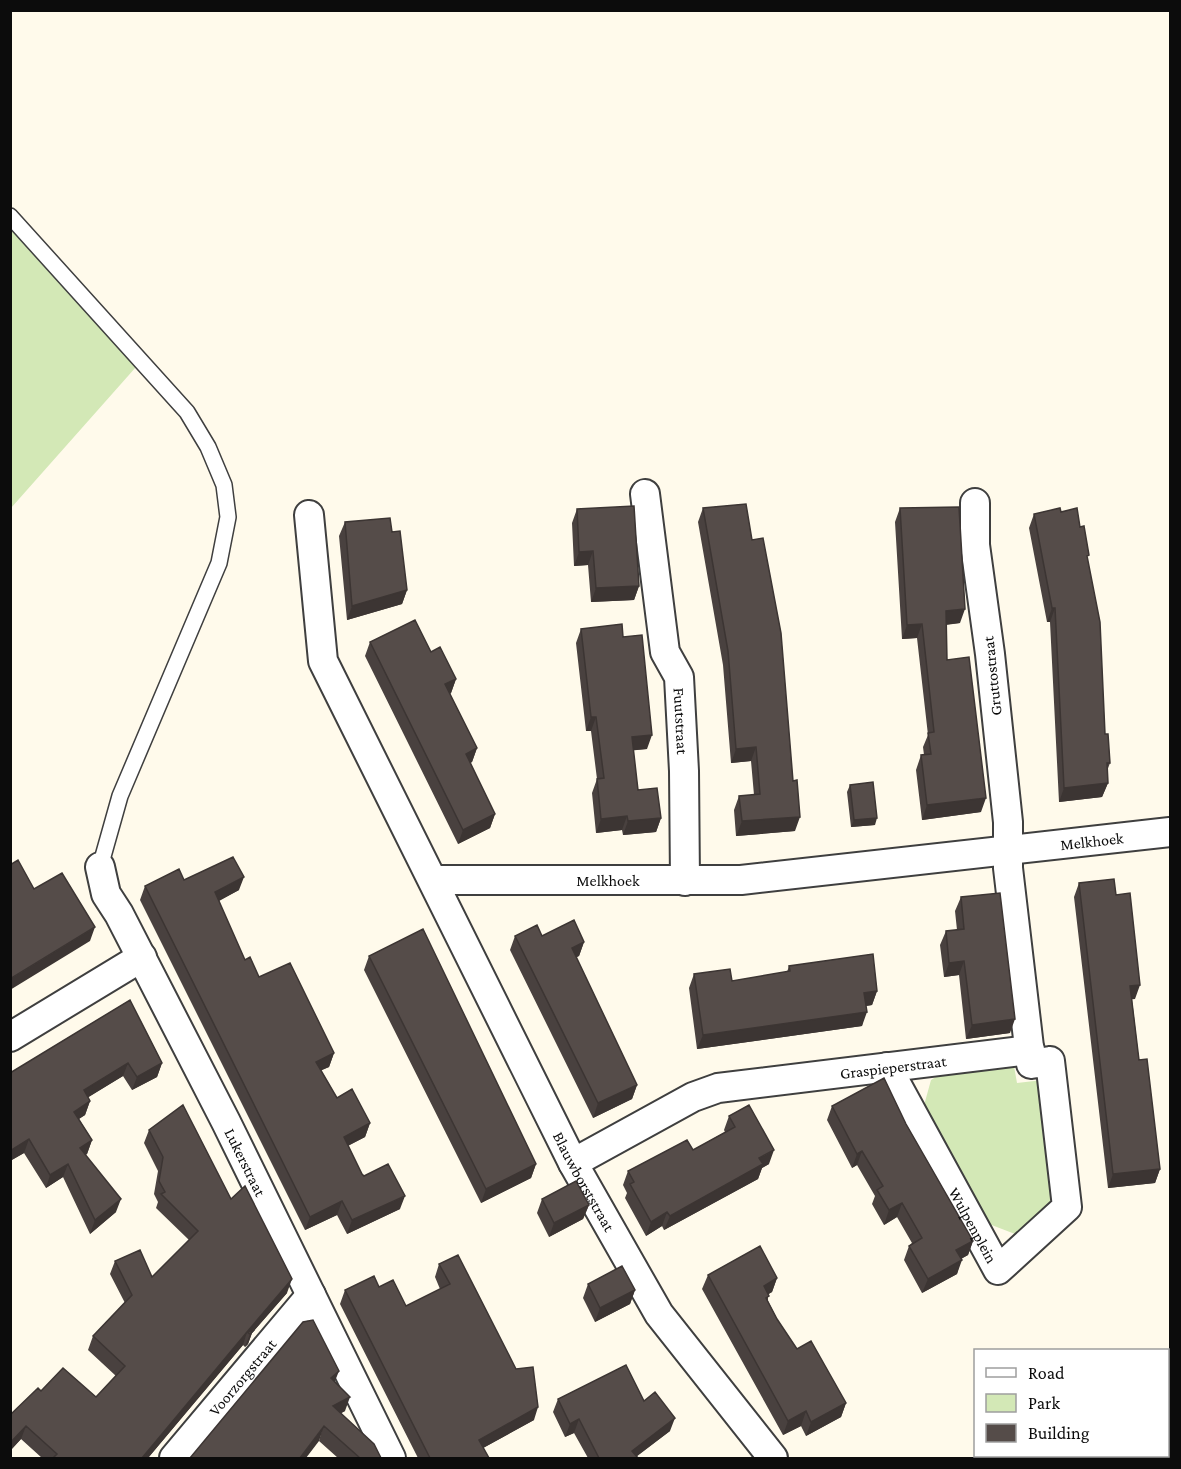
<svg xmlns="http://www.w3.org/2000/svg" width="1181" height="1469" viewBox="0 0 1181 1469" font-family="'Crimson Pro',serif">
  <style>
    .green { fill: #d3e8b6 }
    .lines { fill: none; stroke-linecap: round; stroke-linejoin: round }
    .lane-casing { stroke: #3f3f3f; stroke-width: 18 }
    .street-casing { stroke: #3f3f3f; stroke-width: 32 }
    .lane { stroke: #fff; stroke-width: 15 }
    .street { stroke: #fff; stroke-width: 28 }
    .wall { fill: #49413f }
    .shaded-wall { fill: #3c3533 }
    .building { fill: #554c49; stroke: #3c3533; stroke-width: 1.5 }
    .labels { text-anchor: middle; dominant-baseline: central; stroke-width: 6; stroke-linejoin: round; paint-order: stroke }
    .street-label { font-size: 16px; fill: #0c0c0c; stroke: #fff }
  </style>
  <rect width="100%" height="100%" fill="#fffaeb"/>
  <!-- green -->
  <path class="green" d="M11,230L136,367L11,508Z
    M1014,1066L1017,1083L1043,1080L1056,1199L1026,1231L1015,1234L989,1224L979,1217L923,1109L931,1080L939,1075Z"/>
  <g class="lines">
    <defs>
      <path id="lane" d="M10,216L187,412L208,447L224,485L228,517L219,563L120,796L100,867"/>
      <g id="street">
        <path id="s1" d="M645,494L665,652L679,677L684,771L685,881"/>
        <path id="s2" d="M309,515L323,661L573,1163L659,1314L773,1458"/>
        <path id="s3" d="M100,867L106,894L119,914L226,1122L391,1458"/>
        <path id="s4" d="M434,880H741L1170,832"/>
        <path d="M10,1037L142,957"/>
        <path id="s5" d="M887,1067L998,1270L1067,1207L1050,1061L1031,1064L1008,868V822L990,654L975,545V503"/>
        <path id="s6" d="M573,1163L693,1097L718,1088L1030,1050"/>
        <path id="s7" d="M174,1458L311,1295"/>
      </g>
    </defs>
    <!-- lane casing -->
    <use href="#lane" class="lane-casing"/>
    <!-- street casing -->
    <use href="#street" class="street-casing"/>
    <!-- lane -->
    <use href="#lane" class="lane"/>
    <!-- street -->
    <use href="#street" class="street"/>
  </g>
  <!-- wall -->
  <path class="wall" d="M703,508L795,831L736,836L734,810L739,796L754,795L751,761L731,763L723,665L698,522Z
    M900,508L960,623L946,625L947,660L981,812L922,820L916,770L921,755H924L923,747L928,735L917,638L902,639L895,522Z
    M577,509L639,586L634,600L591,602L588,565L574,566L572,523Z
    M1061,512L1087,560L1105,734L1110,763L1107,771L1108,783L1102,797L1059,802L1050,622H1047L1029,528L1034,514Z
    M345,522L392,532L407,590L402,604L347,620L339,536Z
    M581,629L623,637L647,749L633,750L638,790L661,818L656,832L623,835L622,830L596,833L592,793L597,779L591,731H586L576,643Z
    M370,642L431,652L456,679L451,693L450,694L477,748L472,762L470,763L495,814L490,828L458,844L365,656Z
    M850,785L875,825L851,827L847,792Z
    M184,880L239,890L218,901L245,960L259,977L334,1053L329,1067L321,1070L337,1098L370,1123L365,1137L348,1146L362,1174L400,1209L347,1234L337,1215L305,1230L140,900L145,886Z
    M1079,883L1116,895L1135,999H1132L1139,1060L1160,1169L1155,1183L1108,1188L1074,897Z
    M961,897L1010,1033L966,1039L959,975L944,977L940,945L946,931L957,930L955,911Z
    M515,936H542L584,942L579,956L576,957L637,1085L632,1099L593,1118L510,950Z
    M369,956L536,1164L531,1178L481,1203L364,970Z
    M789,966L877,991L872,1005L866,1006L862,1026L697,1049L689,988L694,974L732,981L787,972Z
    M130,1000L162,1063L157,1077L132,1090L123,1076L88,1097L90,1101L85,1115L79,1119L92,1140L87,1154L85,1155L116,1212L90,1234L63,1177L46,1188L24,1153L10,1161V1073Z
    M832,1106L906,1124L973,1241L968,1255L961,1259L957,1274L922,1293L904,1260L909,1246L912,1243L897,1217L884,1225L872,1204L875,1196L857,1165L852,1168L827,1120Z
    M729,1116L769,1164L762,1168L758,1179L664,1230L662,1226L646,1236L625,1198L627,1193L623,1185L628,1171L693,1150L725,1132L724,1130Z
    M149,1130L231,1199L287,1293L252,1333L248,1344L245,1347L243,1345L148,1458H42L21,1439L10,1451V1415L41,1391L96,1397L116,1376L88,1350L93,1336L125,1303L110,1274L115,1261L152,1277L189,1240L156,1208L158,1202L154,1194L158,1171L144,1143Z
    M542,1199L589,1205L583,1219L549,1237L537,1213Z
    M439,1264L534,1420L483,1448L489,1458H418L340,1304L345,1290L379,1287L406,1306L440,1289L435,1277Z
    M708,1275L777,1278L772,1292L768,1294V1301L777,1319L797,1349L846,1403L841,1417L806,1436L801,1426L783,1435L702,1289Z
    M588,1284L635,1290L630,1304L595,1322L583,1298Z
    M335,1381L345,1411L341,1413L381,1458H338L319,1441Z
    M558,1399L644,1401L670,1431L636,1457L638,1458H588L574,1433L565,1437L553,1412Z"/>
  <!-- shaded-wall -->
  <path class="shaded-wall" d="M593,551L588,565L574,566L579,552Z
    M639,586L634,600L591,602L596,588Z
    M407,590L402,604L347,620L352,606Z
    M1052,608H1055L1050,622H1047Z
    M965,609L960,623L941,625L946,611Z
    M922,624L917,638L902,639L907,625Z
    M456,679L451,693L440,698L445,684Z
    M591,717H596L591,731H586Z
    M652,735L647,749L627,751L632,737Z
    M756,747L751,761L731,763L736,749Z
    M477,748L472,762L460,768L466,754Z
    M1108,783L1102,797L1059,802L1064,788Z
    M986,798L981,812L922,820L927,805Z
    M495,814L490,828L458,844L463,830Z
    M627,816L622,830L596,833L601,819Z
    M800,817L795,831L736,836L742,821Z
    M661,818L656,832L623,835L628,821Z
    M877,818L875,825L851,827L854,820Z
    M244,877L239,890L210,906L215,892Z
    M95,927L90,941L10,990V979Z
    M584,942L579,956L567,962L572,948Z
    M964,961L959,975L944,977L949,963Z
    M1140,985L1135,999L1125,1000L1130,986Z
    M877,991L872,1005L859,1007L864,993Z
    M867,1012L862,1026L697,1049L703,1035Z
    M1015,1019L1010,1033L966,1039L972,1025Z
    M334,1053L329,1067L311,1075L316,1062Z
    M128,1063L123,1076L79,1103L84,1090Z
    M162,1063L157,1077L132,1090L137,1077Z
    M637,1085L632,1099L593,1118L598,1103Z
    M90,1101L85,1115L69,1125L74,1112Z
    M370,1123L365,1137L339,1150L344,1137Z
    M29,1139L24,1153L10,1161V1151Z
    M92,1140L87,1154L75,1162L80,1148Z
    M774,1150L769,1164L762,1168L758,1179L664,1230L670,1216L759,1158Z
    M862,1151L857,1165L852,1168L857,1154Z
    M68,1164L63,1177L46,1188L50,1175Z
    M536,1164L531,1178L481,1203L486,1189Z
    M1160,1169L1155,1183L1108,1188L1113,1174Z
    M405,1196L400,1209L347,1234L352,1220Z
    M121,1199L116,1212L90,1234L95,1220Z
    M342,1201L337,1215L305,1230L310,1217Z
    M902,1203L897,1217L884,1225L889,1210Z
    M589,1205L583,1219L549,1237L554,1223Z
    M667,1212L662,1226L646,1236L651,1222Z
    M973,1241L968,1255L951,1264L956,1250Z
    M962,1260L957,1274L922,1293L928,1279Z
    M777,1278L772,1292L759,1300L764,1286Z
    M292,1279L287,1293L252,1333L248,1344L245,1347L250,1334L247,1332L243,1345L148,1458H142L247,1332Z
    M635,1290L630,1304L595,1322L600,1308Z
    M339,1371L333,1386L331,1378Z
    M350,1397L345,1411L327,1421L333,1406Z
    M846,1403L841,1417L806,1436L811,1422Z
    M538,1407L534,1420L474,1453L479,1440Z
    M806,1411L801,1426L783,1435L788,1421Z
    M675,1418L670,1431L634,1458L632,1451Z
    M579,1419L574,1433L565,1437L570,1424Z
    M26,1426L21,1439L10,1451V1443Z
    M324,1426L319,1441L306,1458H300Z"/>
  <!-- building -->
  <path class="building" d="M746,504L752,540L763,538L781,633L793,781L797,780L800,817L742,821L739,796L760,794L756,747L736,749L728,651L703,508Z
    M634,506L639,586L596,588L593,551L579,552L577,509Z
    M959,507L965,609L946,611L947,660L969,657L986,798L927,805L921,755L931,754L928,733L934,732L922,624L907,625L900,508Z
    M1060,508L1061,512L1077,508L1080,527L1084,526L1089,555L1087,556L1100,622L1105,734H1108L1110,763H1107L1108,783L1064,788L1055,608H1052L1034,514Z
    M390,518L392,532L400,531L407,590L352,606L345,522Z
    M415,620L431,652L440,647L456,679L445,684L477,748L466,754L495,814L463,830L370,642Z
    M622,624L623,637L642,635L652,735L632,737L638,790L657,788L661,818L628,821L627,816L601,819L597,779L604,778L596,717H591L581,629Z
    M873,782L877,818L854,820L850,785Z
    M233,857L244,877L215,892L245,960L250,957L259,977L290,963L334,1053L316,1062L337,1098L352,1089L370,1123L344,1137L362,1174L364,1176L388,1164L405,1196L352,1220L342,1201L310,1217L145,886L179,869L184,880Z
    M18,860L34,889L62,873L95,927L10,979V865Z
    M1114,879L1116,895L1130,893L1140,985L1130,986L1139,1060L1147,1059L1160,1169L1113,1174L1079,883Z
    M1000,893L1015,1019L972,1025L964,961L949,963L946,931L964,929L961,897Z
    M574,920L584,942L572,948L637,1085L598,1103L515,936L537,925L542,936Z
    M423,929L536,1164L486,1189L369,956Z
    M873,954L877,991L864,993L867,1012L703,1035L694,974L730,969L732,981L790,971L789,966Z
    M130,1000L162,1063L137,1077L128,1063L84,1090L90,1101L74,1112L92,1140L80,1148L121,1199L95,1220L68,1164L50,1175L29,1139L10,1151V1073Z
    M884,1078L906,1124L973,1241L956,1250L962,1260L928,1279L909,1246L922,1238L902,1203L889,1210L877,1190L883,1186L862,1151L857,1154L832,1106Z
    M183,1105L231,1199L245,1186L292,1279L247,1332L253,1331L250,1334L247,1332L142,1458H53L57,1454L26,1426L10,1443V1415L38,1388L41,1391L63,1368L96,1397L125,1366L93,1336L132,1295L115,1261L140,1250L152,1277L198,1231L161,1194L165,1192L159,1181L163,1157L149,1130Z
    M749,1105L774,1150L759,1158L763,1164L670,1216L667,1212L651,1222L630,1184L634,1182L628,1171L687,1140L693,1150L735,1127L729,1116Z
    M576,1181L589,1205L554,1223L542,1199Z
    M760,1246L777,1278L764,1286L769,1296L766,1298L777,1319L797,1349L811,1341L846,1403L811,1422L806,1411L788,1421L708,1275Z
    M458,1255L516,1369L533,1367L538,1407L479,1440L489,1458H430L345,1290L374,1276L379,1287L393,1280L406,1306L450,1284L439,1264Z
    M622,1266L635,1290L600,1308L588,1284Z
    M313,1320L339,1371L331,1378L350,1397L333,1406L374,1444L381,1458H360L324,1426L300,1458H190L303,1322Z
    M626,1365L644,1401L655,1392L675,1418L632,1451L638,1458H599L579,1419L570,1424L558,1399Z
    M1170,1437V1458H1162V1455H1167V1440Z"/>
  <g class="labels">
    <!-- street labels -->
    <g class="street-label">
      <text transform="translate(992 676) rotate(-96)">Gruttostraat</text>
      <text stroke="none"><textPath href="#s1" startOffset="232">Fuutstraat</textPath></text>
      <text stroke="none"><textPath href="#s4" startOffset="660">Melkhoek</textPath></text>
      <text stroke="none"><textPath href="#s4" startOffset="174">Melkhoek</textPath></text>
      <text stroke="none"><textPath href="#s6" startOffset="340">Graspieperstraat</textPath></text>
      <text stroke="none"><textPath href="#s3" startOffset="330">Lukerstraat</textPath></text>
      <text stroke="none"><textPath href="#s2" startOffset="729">Blauwborststraat</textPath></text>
      <text stroke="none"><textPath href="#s5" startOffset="180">Wulpenplein</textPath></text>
      <text stroke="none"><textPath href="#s7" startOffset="106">Voorzorgstraat</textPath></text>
    </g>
  </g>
  <!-- border -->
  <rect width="1181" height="1469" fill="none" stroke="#0c0c0c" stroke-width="24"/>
  <!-- legend -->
  <rect x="974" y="1349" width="195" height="108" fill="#ffffff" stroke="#9e9e9e" stroke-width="1.5"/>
  <rect x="986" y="1368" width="30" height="9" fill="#ffffff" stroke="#9e9e9e" stroke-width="1.5"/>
  <text x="1028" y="1379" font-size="18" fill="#0c0c0c">Road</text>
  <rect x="986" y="1394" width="30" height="18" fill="#d3e8b6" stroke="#9e9e9e" stroke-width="1.5"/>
  <text x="1028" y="1409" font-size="18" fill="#0c0c0c">Park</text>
  <rect x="986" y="1424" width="30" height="18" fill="#554c49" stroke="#9e9e9e" stroke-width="1.5"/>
  <text x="1028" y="1439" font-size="18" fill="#0c0c0c">Building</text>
</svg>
